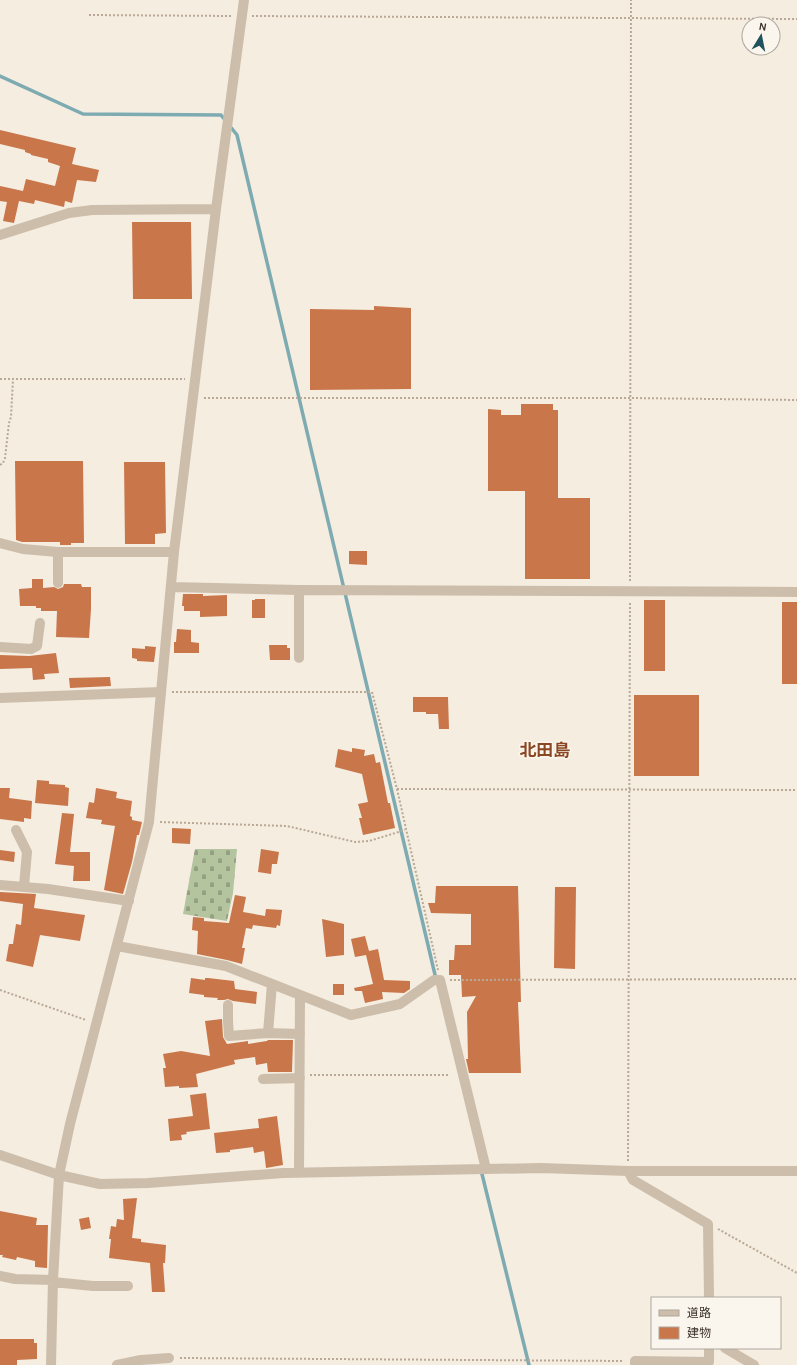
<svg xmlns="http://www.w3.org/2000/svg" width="797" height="1365" viewBox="0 0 797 1365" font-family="Karla,'Noto Sans JP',sans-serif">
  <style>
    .cemetery { fill: url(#cemetery-stones) }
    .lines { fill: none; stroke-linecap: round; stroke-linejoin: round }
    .stream { stroke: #7eaab2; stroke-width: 3.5 }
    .building { fill: #c8764a }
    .path { stroke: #b9a895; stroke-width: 2; stroke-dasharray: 2 2; stroke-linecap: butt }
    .minor { stroke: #cdbeab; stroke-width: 10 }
    .labels { text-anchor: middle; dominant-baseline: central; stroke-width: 3; stroke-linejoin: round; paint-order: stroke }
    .quarter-label { font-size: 17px; font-weight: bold; fill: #8b4622; stroke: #fbf6ed }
  </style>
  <defs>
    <pattern id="cemetery-stones" width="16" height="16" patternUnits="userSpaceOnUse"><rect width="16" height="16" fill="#b4c49f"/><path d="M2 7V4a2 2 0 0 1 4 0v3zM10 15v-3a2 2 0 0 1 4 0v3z" fill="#93a082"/></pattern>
  </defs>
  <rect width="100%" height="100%" fill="#f4ede0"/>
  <!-- cemetery -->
  <path class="cemetery" d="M195,849H237L233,893L227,921L183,914Z"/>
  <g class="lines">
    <!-- stream -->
    <path class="stream" d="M0,76L83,114L221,115L225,120
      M229,125L237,135L436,979
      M481,1170L529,1365"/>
  </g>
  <!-- building -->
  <path class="building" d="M0,130L76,148L72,164L99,170L96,182L77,180L72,203L65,201L64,207L35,200L34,204L19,201L14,223L3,221L7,202L0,201V186L23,191L26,179L55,186L60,166L48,162V159L31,155V154L25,152V150L0,144Z
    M132,222H191L192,299H133Z
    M374,306L411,308V389L310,390V309L374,310Z
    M521,404H553V410H558V498H590V579H525V491H488V409L501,410V415H521Z
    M15,461H83L84,543H71V545H60V542H22L16,540Z
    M124,462H165L166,533L155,534V544H125Z
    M349,551H367V565L349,564Z
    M32,579H43V588L54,587L58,589L63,587L64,584H81L82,587H91V609L89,638L56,637L57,611H41V608H36V606H20L19,589L32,588Z
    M183,594H203V596L227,595V616L200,617V611H184V606H182Z
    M255,599H265V618H252V600H255Z
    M644,600H665V671H644Z
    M782,602H797V684H782Z
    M177,629L191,630V642L199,643V653H174V642H176Z
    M269,645H287V648H290V660H270Z
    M145,646L156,647L154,662L137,661V659L132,658V648L145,649Z
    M56,653L59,673L44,674L45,679L33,680L32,668L0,669V655L29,656Z
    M110,677L111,686L70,688L69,678Z
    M634,695H699V776H634Z
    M413,697H448L449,729H439L438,714H426V712H413Z
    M352,748L365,750L364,756L374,754L376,763L380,762L388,803H390L395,828L363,835L359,818H362L358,804L368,802L362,774L335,767L338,749L352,752Z
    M37,780L49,781V784L65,785V787L69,788L68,806L35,803Z
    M0,788H10L9,798L32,801L31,819L24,818V822L0,819Z
    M96,788L117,792L116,798L132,801L130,816L132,817V820L142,822L139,835H137L132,862L123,894L104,890L115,826L101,824L102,820L86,818L89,802L94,803Z
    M62,813L74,814L70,852H90V881H73L74,866L55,864Z
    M172,828L191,829L190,844L172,843Z
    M261,849L279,852L277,864H272L271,874L258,872Z
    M0,850L15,852L14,862L0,860Z
    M436,886H518L521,1002H518L521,1073H469L466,1059H468L467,1012L476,996L462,997L461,975H449V960H454L455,945H471V914L431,913L428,903H435Z
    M555,887H576L575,969L554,968Z
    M0,892L36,894L34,908L85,915L80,941L40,935L33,967L6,961L9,944H13L16,924L21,925L23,904L0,901Z
    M235,895L246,897L243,912L265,916L266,909L282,910L280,926L277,925L276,928L253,925L252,929L246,928L242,948H245L242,964L227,960L197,954L198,931L192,930L193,917L204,918V921L229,923Z
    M322,919L344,924V955L326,957Z
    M365,936L369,951L378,949L384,980L410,981V989L404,993L382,992L383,999L365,1003L362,991H355L354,988L373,984L366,955L355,957L351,939Z
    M191,978L205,980V978H208L234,981L235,989L257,992L256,1004L233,1001L228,999L224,1000H217L218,998L204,997V995L189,993Z
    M333,984H344V995H333Z
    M222,1019L223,1037L227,1044L248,1041V1044L267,1041L268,1040H293L292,1072H268L267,1063L256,1065L255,1057L234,1060L235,1064L196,1074L198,1087L179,1088V1086L165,1087L163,1068H166L163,1054L181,1051L210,1056L205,1021Z
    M206,1093L210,1129L186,1132L187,1134L181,1135L182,1140L170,1141L168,1119L193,1116L190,1095Z
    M277,1116L283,1165L266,1168L264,1151L254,1153L253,1147L230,1150V1152L216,1153L214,1133L259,1128L258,1119Z
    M137,1198L132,1238L141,1239V1242L166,1245L165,1263H163L165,1292H152L150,1263L109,1258L111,1239H109L111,1226L116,1227L117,1219L124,1220L123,1199Z
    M0,1211L37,1218L36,1225H48L47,1268L35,1267V1261L17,1257L16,1260L2,1257L3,1255H0Z
    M89,1217L91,1228L81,1230L79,1219Z
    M0,1339H34V1343H37V1359L17,1360V1365H0Z"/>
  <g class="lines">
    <!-- path -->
    <path class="path" d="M89,15L232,16
      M252,16L797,19
      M0,379H185
      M204,398H630L797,400
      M0,465L3,463L5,458L9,423L11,417L13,379
      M630,581L631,0
      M172,692H372L397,789L438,970
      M397,789L797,790
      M160,822L287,826L355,842L369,841L405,830
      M450,980L797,979
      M0,990L86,1020
      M310,1075H449
      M628,1161L630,601
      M718,1229L797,1273
      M180,1358L624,1361"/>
    <!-- minor -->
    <path class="minor" d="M0,235L69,213L92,210L216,209
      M0,543L23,549L58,552H174
      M58,583V552
      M171,587L299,590L797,592
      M0,647L31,649L37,646L40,623
      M299,658V590
      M0,698L161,692
      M16,830L27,852L24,886
      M0,885L48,889L129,901
      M117,946L226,966L351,1015L400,1004L434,980H440L486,1169
      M228,1005V1021L229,1036L268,1033L300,1034
      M268,1033L272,984
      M263,1079L300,1078
      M0,1155L59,1175L100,1184L148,1183L283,1173L541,1168L628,1171H797
      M628,1171L633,1180L708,1224L709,1298
      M299,1173L300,995
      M0,1276L15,1279L53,1280
      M53,1282L93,1286H128
      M725,1348L754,1365
      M51,1365L53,1280L59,1175L70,1124L149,822L174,552L216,209L244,0
      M117,1365L141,1360L169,1358
      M635,1365V1361L709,1362V1348"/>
  </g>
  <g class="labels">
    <!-- quarter labels -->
    <g class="quarter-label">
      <text x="545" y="750">北田島</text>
    </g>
  </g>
  <!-- legend -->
  <rect x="651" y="1297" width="130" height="52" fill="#fbf6ed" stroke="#aea79f"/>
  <rect x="659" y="1310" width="20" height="6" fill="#cdbeab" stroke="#aea79f"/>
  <text x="687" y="1317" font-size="12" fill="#3a312b">道路</text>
  <rect x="659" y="1327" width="20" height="12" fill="#c8764a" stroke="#aea79f"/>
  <text x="687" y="1337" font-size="12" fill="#3a312b">建物</text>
  <!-- north arrow -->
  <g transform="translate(761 36) rotate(10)"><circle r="19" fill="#fbf6ed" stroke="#aea79f"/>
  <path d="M0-3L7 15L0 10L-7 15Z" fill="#1f535d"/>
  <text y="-6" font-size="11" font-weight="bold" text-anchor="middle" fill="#3a312b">N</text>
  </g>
</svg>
